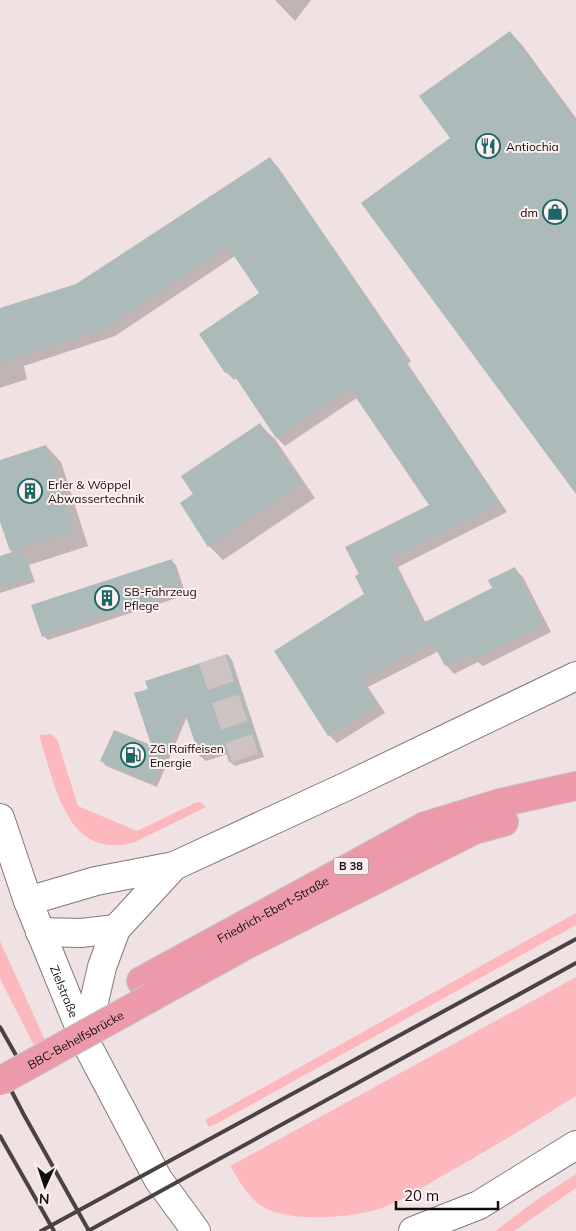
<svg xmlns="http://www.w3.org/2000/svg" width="576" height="1231" viewBox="0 0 576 1231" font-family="Mulish,sans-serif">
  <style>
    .green { fill: #fdb8be }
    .shadow { fill: #0003 }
    .building { fill: #acbab9 }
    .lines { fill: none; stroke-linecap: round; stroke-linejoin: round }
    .minor-tunnel { stroke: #cfc2c3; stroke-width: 28; stroke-dasharray: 28 14; stroke-linecap: butt }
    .minor-casing { stroke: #847879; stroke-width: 30 }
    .major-casing { stroke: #c6c5c5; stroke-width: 30 }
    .minor { stroke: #fff; stroke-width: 28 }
    .major { stroke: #ec9aa9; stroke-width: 28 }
    .rail { stroke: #4a4243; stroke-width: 4 }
    .major-bridge-casing { stroke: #c6c5c5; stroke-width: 30; stroke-linecap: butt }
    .major-bridge { stroke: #ec9aa9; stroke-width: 28 }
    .labels { text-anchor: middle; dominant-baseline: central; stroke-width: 4; stroke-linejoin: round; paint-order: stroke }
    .shield { fill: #feeff0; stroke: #585051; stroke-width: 1 }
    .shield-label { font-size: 11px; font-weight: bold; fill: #110c0d }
    .poi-label { font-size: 12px; fill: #110c0d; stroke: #feeff0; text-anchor: start }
    .street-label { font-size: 12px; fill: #110c0d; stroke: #feeff0 }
  </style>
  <rect width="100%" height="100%" fill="#f0e2e3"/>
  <!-- green -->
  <path class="green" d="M51,734L57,739L78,806L137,831L195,803L200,802L206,807L135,842C66,862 55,784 39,735Z
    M576,913V925L216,1124L209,1127L205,1120Z
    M0,941L55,1062L45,1067L0,979Z
    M576,977V1096C532,1123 488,1151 442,1176C423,1187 403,1200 382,1208C353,1218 290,1223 263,1207C248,1198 239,1180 230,1166Z
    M576,1174V1188L514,1231H495L535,1201Z"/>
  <!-- shadow -->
  <path class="shadow" d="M275,0H311L295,21Z
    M510,32L522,45L576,118V492Z
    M270,159L278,167L411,361L408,364L507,512L398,567L426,623L494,589L514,568L523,577L551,632L483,666L478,662L454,674L446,665L439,651L368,687L385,713L337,743L329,735L365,594L357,577L431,506L358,397L285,446L277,438L237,378L234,380L226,372L261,294L235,256L115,336L24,366L27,379L0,388V309L77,285Z
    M260,425L275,439L315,498L223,560L209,546L195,495Z
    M46,446L61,462L88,546L29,565L35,582L0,593V557L13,553L11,551L0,518V461Z
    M171,560L176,565L186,595L48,640L43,636Z
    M228,655L232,660L264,757L235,766L230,762L228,754L206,761L201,757L187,717L157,787L106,766L102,761L153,748L149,690Z"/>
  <!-- building -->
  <path class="building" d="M510,31L576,121V494L361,203L450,138L419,96Z
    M270,157L404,353L401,355L500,503L391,558L423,623L492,588L488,580L515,567L543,624L474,659L471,653L445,666L425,628L433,642L361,679L377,705L328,736L274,651L364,594L355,576L359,574L345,547L429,505L350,389L276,438L230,369L225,373L199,334L259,293L228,247L106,328L0,363V308L76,284Z
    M260,423L301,483L208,547L180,503L193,494L181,476Z
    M46,445L74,531L10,551L0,522V460Z
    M21,549L31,577L0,587V556Z
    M172,559L182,590L42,637L31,605Z
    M228,654L260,752L229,762L225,749L200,757L184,711L152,783L100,761L114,730L151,745L134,693L148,689L145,681Z"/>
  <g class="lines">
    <!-- minor-tunnel -->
    <path class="minor-tunnel" d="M212,659L245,758"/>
    <defs>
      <g id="minor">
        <path id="s1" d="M0,818L28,901L85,1041L158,1179L196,1231"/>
        <path d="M28,901L96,881L174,866L345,787L576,676"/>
        <path d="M40,932L81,933L116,929"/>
        <path d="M85,1041L102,967L116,929L174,866"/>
        <path d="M413,1231L479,1205L576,1145"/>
      </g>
      <g id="major">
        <path id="s2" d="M141,981L425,826L500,803L576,786"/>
        <path d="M152,997L246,945L474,830L504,822"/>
      </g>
    </defs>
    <!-- minor casing -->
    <use href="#minor" class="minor-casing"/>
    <!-- major casing -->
    <use href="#major" class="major-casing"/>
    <!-- minor -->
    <use href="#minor" class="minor"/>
    <!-- major -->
    <use href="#major" class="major"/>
    <!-- rail -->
    <path class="rail" d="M0,1027L29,1078
      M0,1069L24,1115L89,1231
      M0,1136L54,1231
      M41,1231L576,939
      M88,1231L576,963"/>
    <defs>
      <g id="major-bridge">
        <path id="s3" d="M0,1081L152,997"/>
      </g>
    </defs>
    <!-- major-bridge casing -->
    <use href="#major-bridge" class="major-bridge-casing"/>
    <!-- major-bridge -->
    <use href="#major-bridge" class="major-bridge"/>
  </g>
  <!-- icons -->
  <defs>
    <symbol id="restaurant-ring" viewBox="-11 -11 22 22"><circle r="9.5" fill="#feeff0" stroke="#1a6866" stroke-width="1.5"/><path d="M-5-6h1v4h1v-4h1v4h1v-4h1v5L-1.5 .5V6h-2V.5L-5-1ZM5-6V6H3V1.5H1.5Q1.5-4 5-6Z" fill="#1a6866"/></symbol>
    <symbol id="shop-ring" viewBox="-11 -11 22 22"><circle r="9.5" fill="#feeff0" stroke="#1a6866" stroke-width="1.5"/><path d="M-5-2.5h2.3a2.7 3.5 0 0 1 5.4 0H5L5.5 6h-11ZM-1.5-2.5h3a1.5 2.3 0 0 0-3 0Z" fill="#1a6866"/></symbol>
    <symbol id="building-ring" viewBox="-11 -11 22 22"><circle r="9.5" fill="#feeff0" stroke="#1a6866" stroke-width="1.5"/><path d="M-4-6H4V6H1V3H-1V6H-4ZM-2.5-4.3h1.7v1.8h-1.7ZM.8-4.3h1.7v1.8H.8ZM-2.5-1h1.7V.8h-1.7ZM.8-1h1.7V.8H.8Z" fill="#1a6866"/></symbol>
    <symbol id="fuel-ring" viewBox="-11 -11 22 22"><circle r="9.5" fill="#feeff0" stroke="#1a6866" stroke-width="1.5"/><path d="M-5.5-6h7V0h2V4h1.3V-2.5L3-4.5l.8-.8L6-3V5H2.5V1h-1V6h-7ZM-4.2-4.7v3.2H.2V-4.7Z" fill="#1a6866"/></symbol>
  </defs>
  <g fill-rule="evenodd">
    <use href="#restaurant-ring" x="474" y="132" width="28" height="28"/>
    <use href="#shop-ring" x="541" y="198" width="28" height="28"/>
    <use href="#building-ring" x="16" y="477" width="28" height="28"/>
    <use href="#building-ring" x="93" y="584" width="28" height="28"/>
    <use href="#fuel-ring" x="119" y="741" width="28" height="28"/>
  </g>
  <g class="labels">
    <!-- shield labels -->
    <rect class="shield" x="333.5" y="857.5" width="35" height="17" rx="4"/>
    <g class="shield-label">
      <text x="351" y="866">B 38</text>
    </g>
    <!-- poi labels -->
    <g class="poi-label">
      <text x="506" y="146">Antiochia</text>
      <text x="538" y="212" text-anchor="end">dm</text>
      <text x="48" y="484">Erler &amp; Wöppel<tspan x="48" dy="14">Abwassertechnik</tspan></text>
      <text x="124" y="591">SB-Fahrzeug<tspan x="124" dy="14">Pflege</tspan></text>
      <text x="150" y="748">ZG Raiffeisen<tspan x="150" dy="14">Energie</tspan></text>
    </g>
    <!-- street labels -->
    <g class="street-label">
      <text stroke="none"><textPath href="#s2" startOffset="150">Friedrich-Ebert-Straße</textPath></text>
      <text stroke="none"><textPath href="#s1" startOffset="185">Zielstraße</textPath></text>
      <text stroke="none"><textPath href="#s3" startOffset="86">BBC-Behelfsbrücke</textPath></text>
    </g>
  </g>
  <!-- north arrow -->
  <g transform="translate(45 1186) rotate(183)" stroke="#feeff0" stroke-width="4" paint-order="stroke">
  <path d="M0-4L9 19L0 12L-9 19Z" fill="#110c0d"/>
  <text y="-8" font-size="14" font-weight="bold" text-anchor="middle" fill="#110c0d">N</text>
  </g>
  <!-- scale -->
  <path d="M396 1201v8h102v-8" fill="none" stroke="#110c0d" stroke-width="2.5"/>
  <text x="404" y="1201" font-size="15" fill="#110c0d" stroke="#feeff0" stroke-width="4" paint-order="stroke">20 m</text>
</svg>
